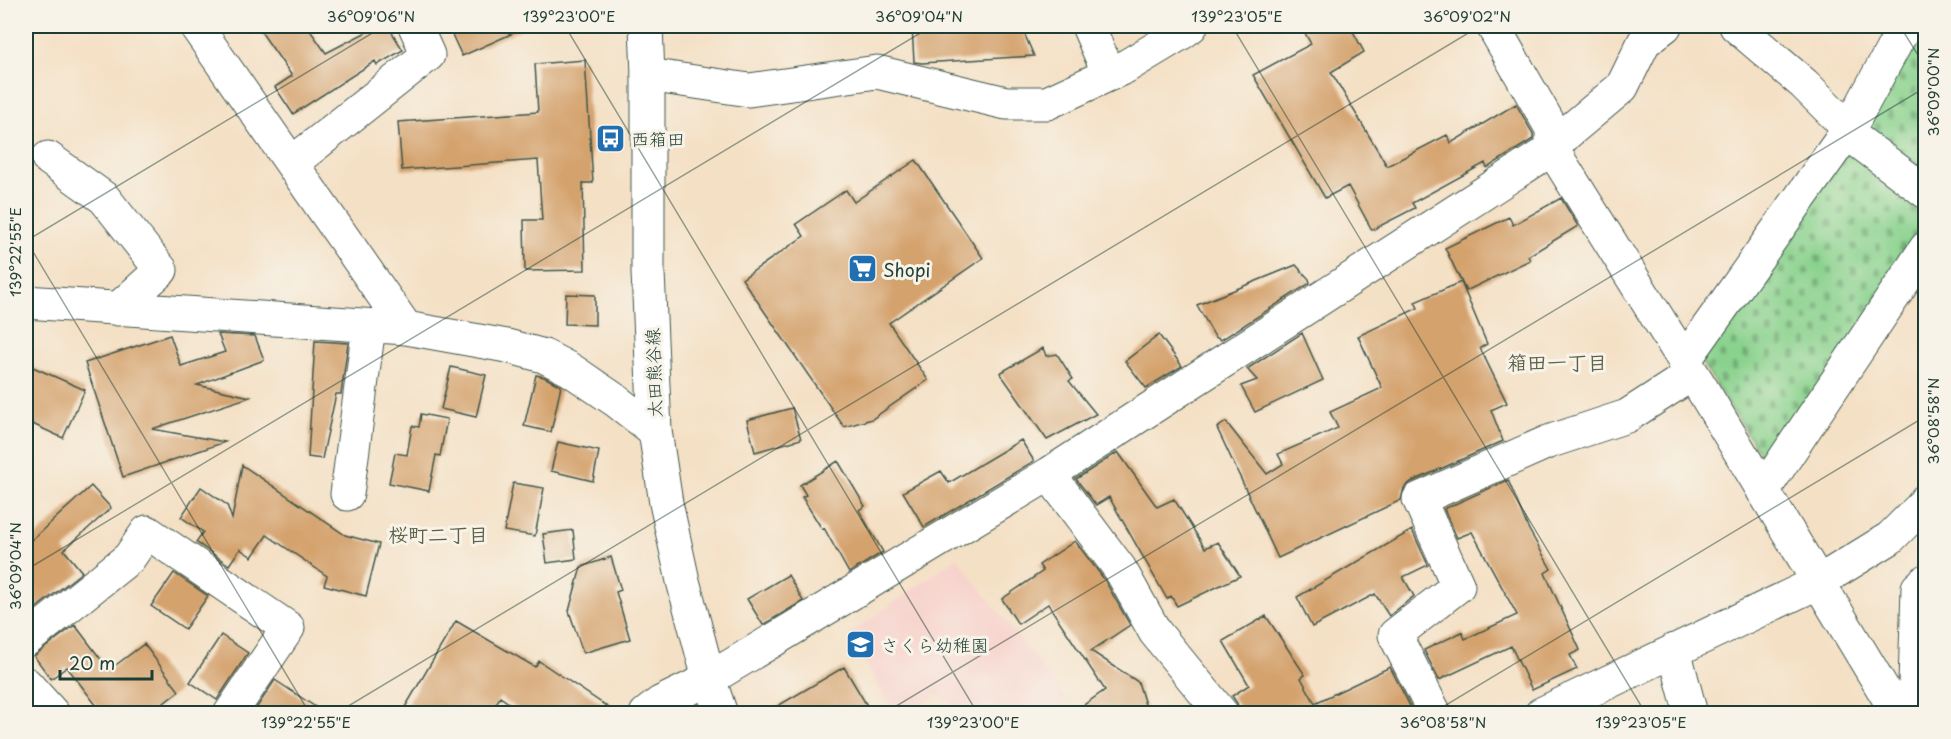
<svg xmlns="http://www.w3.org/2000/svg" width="1951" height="739" viewBox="0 0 1951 739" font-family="'Playpen Sans','Klee One',sans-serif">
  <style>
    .built { fill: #f7d0ca }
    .cemetery { fill: url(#cemetery-stones); stroke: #548860; stroke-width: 1.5 }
    .building { fill: #d4a26d }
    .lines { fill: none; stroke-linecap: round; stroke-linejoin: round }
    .minor-casing { stroke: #3f554a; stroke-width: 35 }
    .major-casing { stroke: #3f554a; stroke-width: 35 }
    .minor { stroke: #fff; stroke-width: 33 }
    .major { stroke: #fff; stroke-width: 33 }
    .ticks { fill: none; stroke: #1f3d34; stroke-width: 1.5; stroke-opacity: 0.45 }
    .labels { text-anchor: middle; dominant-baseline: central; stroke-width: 6; stroke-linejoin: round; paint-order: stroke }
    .poi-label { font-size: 18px; fill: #1f3d34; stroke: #f7f3e8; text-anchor: start }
    .street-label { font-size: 18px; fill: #1f3d34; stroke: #f7f3e8 }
    .neighbourhood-label { font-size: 20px; font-weight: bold; fill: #5e6048; stroke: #f7f3e8 }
    .neatline { fill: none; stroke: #1f3d34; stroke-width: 2 }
    .ticks-label { font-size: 15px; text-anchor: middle; fill: #1f3d34 }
  </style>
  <defs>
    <pattern id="cemetery-stones" width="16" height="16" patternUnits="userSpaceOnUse" patternTransform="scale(1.5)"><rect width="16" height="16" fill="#89d28d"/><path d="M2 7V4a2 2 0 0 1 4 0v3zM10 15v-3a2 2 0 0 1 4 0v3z" fill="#6fac74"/></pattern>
  </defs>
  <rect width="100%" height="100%" fill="#f7f3e8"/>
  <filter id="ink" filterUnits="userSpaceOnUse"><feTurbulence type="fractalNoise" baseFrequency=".0167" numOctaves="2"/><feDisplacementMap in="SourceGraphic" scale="12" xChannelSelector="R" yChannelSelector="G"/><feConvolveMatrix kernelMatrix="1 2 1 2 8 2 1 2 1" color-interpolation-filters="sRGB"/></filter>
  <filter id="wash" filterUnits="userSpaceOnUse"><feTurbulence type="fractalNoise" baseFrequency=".008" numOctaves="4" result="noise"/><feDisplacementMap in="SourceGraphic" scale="24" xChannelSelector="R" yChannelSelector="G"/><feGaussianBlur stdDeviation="1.35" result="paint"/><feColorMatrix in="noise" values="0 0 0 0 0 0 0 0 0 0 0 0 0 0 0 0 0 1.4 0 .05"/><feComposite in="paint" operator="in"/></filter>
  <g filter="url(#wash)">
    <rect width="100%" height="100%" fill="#f4e0c5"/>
    <!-- built -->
    <path class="built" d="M957,558L1068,701L1048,713L959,714L938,695L902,713H894L848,635Z"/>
    <!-- cemetery -->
    <path class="cemetery" d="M1914,26H1925V173L1866,128Z
      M1859,153L1925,200V234L1768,466L1700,360L1844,156Z"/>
    <g id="blocks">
      <!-- building -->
      <path class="building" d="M257,26H307L326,53L378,26H388L403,50L377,65L375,61L293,114L275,87L292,76Z
        M448,26H529L462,56Z
        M912,26H1021L1034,56L922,63L914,62Z
        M1301,26H1350L1364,52L1331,72L1387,166L1447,135L1451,143L1516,104L1533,134V139L1487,168L1485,163L1412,203L1415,208L1372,230L1348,186L1325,198L1253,75L1311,44Z
        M585,60L593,183H583L585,270L525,271L524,220H542L538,160L402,170L398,122L538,112L535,64Z
        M916,160L983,258L889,323L928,380L872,419L844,427L742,279L804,236L796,224L846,190L854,202Z
        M1561,198L1578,226L1528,256L1530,260L1466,291L1445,248L1509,217L1513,225Z
        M1296,265L1309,279L1310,283L1221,340L1215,337L1197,305Z
        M1461,282L1487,344L1480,348L1507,403L1491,410L1503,441L1411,482L1404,488L1401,500L1278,558L1217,428L1226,422L1267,474L1283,464L1278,454L1338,428L1330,412L1382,388L1358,336L1418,308L1415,302Z
        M566,294L595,295V325L565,324Z
        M1302,333L1323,380L1255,412L1241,386L1257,380L1247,369Z
        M218,334L255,336L264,360L197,385L250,397L152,429L225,442L123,477L85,363L170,335L181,366L225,352Z
        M1159,335L1182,366L1146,388L1125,361Z
        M315,341L348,343L341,394H336L322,459L308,457Z
        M1043,348L1046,356L1057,354L1073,379L1069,381L1096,414L1047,440L1000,373Z
        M26,364L85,390L63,438L26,421Z
        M451,367L486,375L476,417L441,409Z
        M536,375L544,377L561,386L551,432L524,426Z
        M792,408L801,439L755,452L747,420Z
        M421,414L447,419L440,456L436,455L429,491L389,483L395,453L407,455L412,426L419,427Z
        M1021,440L1034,461L924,527L903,492L941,471L949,483Z
        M558,442L599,451L593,481L551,471Z
        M1118,452L1157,507L1174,499L1205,548L1218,542L1240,576L1177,606L1171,596L1167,599L1109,497L1096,505L1076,479Z
        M838,461L865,506L859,510L883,552L849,573L824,528L822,529L802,497L806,495L800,485Z
        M242,465L345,535L379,544L366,596L324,585L327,576L267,535L252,557L240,549L229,565L196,542L203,532L181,517L201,487L227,505L232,519Z
        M1508,480L1528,528L1551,569L1545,573L1580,650L1570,655L1577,669L1532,690L1511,646L1439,680L1424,650L1462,632L1465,639L1517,615L1472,532L1457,538L1444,509Z
        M513,483L544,488L535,536L504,531Z
        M91,486L111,508L64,550L82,572L26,616V545Z
        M573,530L576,559L547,563L543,534Z
        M1412,530L1428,565L1403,577L1414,596L1389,616L1375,594L1312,627L1297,597Z
        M1075,541L1104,579L1130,625L1091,651L1138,682L1148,714H1071L1105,690L1048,604L1018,624L1002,599L1043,571L1039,565Z
        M611,557L621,590L616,592L630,639L583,653L569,611L581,567Z
        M174,573L208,596L185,629L151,606Z
        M788,575L803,601L763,625L747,599Z
        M1266,616L1305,675L1301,678L1315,703L1390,667L1414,714H1240L1237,703L1232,696L1249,685L1223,641Z
        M456,621L535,667L539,661L618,714H525L500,697L490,714H401Z
        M75,625L109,670L144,644L179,691L150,714H103L67,667L51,679L34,656Z
        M221,635L248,653L217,700L190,682Z
        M844,667L872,714H764Z
        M275,680L326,714H260L255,710Z"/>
    </g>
  </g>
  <g filter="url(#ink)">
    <use href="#blocks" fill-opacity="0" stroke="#3f554a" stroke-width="1.5"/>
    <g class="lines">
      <defs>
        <path id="minor" d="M196,26L406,328
          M1088,26L1109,74
          M1493,26L1552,129V149L1702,389L1898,714
          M1736,26L1804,84L1849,129L1858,141L1926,192
          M648,75L749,90L877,72L1006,103H1047L1125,67L1183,32L1191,26
          M48,158L104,198L161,270L118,309
          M292,163L428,55L415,26
          M26,302L406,328L507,346L544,356L571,370L615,400L655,431
          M1684,361L1849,129L1905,26
          M1049,474L1120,569L1155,632L1222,714
          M1763,491L1926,248
          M347,494L369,326
          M26,640L129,558L147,532L288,628L230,714
          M1674,650L1691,714
          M26,684L53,714
          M646,714L660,703L709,679L1049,474L1552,149L1567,133L1622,87L1644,42L1665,26
          M1435,714L1395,635L1458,586L1419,499L1548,442L1627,416L1692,374
          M1541,714L1817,583L1890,538L1922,506L1926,500
          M1914,714L1918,588L1926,581"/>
        <path id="major" d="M646,26L648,75V272L655,431L666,503L683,581L709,679L721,714"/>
      </defs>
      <!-- minor casing -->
      <use href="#minor" class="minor-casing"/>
      <!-- major casing -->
      <use href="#major" class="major-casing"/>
      <!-- minor -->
      <use href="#minor" class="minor"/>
      <!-- major -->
      <use href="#major" class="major"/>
    </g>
  </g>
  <!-- ticks -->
  <path class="ticks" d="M565,26L978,714M1232,26L1646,714M1900,26L1926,68M26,240L310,714M26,241L384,26M26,570L932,26M335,714L1480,26M883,714L1926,87M1431,714L1926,416"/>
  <!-- icons -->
  <defs>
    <symbol id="bus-square" viewBox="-11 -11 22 22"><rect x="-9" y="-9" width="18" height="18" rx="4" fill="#1f6fb2" stroke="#f7f3e8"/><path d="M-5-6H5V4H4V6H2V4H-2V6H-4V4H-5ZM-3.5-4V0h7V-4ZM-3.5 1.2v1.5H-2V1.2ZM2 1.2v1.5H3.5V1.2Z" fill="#fff"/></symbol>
    <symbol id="supermarket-square" viewBox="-11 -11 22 22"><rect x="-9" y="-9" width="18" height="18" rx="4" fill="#1f6fb2" stroke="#f7f3e8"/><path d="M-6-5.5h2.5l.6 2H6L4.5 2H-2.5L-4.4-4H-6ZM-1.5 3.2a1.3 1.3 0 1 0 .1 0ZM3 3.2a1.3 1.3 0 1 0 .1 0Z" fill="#fff"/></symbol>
    <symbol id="school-square" viewBox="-11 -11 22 22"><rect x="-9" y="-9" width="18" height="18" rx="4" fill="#1f6fb2" stroke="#f7f3e8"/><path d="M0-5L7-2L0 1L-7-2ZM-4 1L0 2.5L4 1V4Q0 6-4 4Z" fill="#fff"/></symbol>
  </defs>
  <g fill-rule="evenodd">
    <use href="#bus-square" x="594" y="122" width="33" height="33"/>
    <use href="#supermarket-square" x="846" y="252" width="33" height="33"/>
    <use href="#school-square" x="844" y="628" width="33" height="33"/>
  </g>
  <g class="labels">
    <!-- poi labels -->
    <g class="poi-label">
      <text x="631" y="138">西箱田</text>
      <text x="883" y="269">Shopi</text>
      <text x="881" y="644">さくら幼稚園</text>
    </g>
    <!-- street labels -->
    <g class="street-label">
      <text transform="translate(653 373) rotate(-92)">太田熊谷線</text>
    </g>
    <!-- neighbourhood labels -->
    <g class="neighbourhood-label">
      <text x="1557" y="362">箱田一丁目</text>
      <text x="438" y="534">桜町二丁目</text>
    </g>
  </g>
  <!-- margin -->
  <rect width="1951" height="739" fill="none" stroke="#f7f3e8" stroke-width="66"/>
  <!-- scale -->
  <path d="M60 670v9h92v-9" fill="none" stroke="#1f3d34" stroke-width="3"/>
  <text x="69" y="670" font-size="18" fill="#1f3d34" stroke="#f7f3e8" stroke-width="4.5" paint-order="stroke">20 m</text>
  <rect x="33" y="33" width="1885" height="673" class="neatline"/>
  <g class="ticks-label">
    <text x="371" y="22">36°09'06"N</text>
    <text x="569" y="22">139°23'00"E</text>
    <text x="919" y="22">36°09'04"N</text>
    <text x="1237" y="22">139°23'05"E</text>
    <text x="1467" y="22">36°09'02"N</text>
    <text transform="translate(1934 92) rotate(-90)" y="5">36°09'00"N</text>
    <text transform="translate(16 252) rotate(-90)" y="5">139°22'55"E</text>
    <text transform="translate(1934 421) rotate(-90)" y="5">36°08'58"N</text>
    <text transform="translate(16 566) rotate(-90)" y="5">36°09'04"N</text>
    <text x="306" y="728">139°22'55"E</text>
    <text x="973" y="728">139°23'00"E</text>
    <text x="1443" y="728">36°08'58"N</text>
    <text x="1641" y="728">139°23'05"E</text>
  </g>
</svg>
